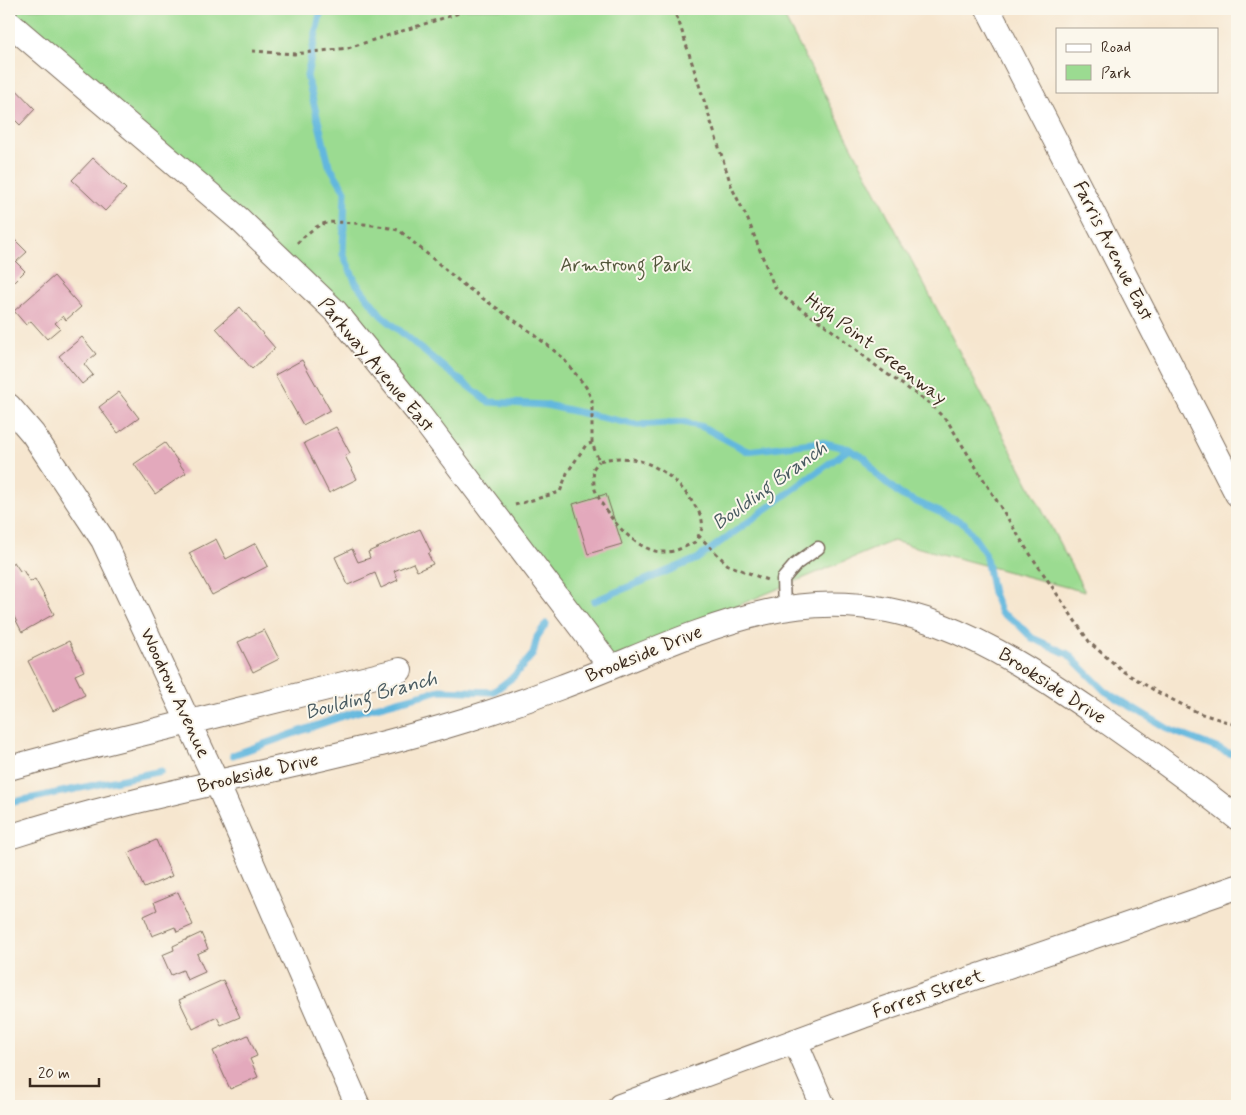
<svg xmlns="http://www.w3.org/2000/svg" width="1246" height="1115" viewBox="0 0 1246 1115" font-family="Mynerve,sans-serif">
  <style>
    .green { fill: #9bdb91; stroke: #6b8258 }
    .lines { fill: none; stroke-linecap: round; stroke-linejoin: round }
    .stream { stroke: #62b7de; stroke-width: 7 }
    .building { fill: #e3a9bc }
    .lane-casing { stroke: #7c6c5c; stroke-width: 15 }
    .street-casing { stroke: #7c6c5c; stroke-width: 26 }
    .path { stroke: #7c6c5c; stroke-width: 3; stroke-dasharray: 4 4; stroke-linecap: butt }
    .lane { stroke: #fff; stroke-width: 12 }
    .street { stroke: #fff; stroke-width: 24 }
    .labels { text-anchor: middle; dominant-baseline: central; stroke-width: 4; stroke-linejoin: round; paint-order: stroke }
    .street-label { font-size: 19px; fill: #3b2a1e; stroke: #fbf7ec }
    .park-label { font-size: 19px; fill: #53563b; stroke: #fbf7ec }
    .water-label { font-size: 20px; font-style: italic; fill: #495b61; stroke: #fbf7ec }
  </style>
  <rect width="100%" height="100%" fill="#fbf7ec"/>
  <filter id="ink" filterUnits="userSpaceOnUse"><feTurbulence type="fractalNoise" baseFrequency=".02" numOctaves="2"/><feDisplacementMap in="SourceGraphic" scale="10" xChannelSelector="R" yChannelSelector="G"/><feConvolveMatrix kernelMatrix="1 2 1 2 8 2 1 2 1" color-interpolation-filters="sRGB"/></filter>
  <filter id="wash" filterUnits="userSpaceOnUse"><feTurbulence type="fractalNoise" baseFrequency=".0096" numOctaves="4" result="noise"/><feDisplacementMap in="SourceGraphic" scale="20" xChannelSelector="R" yChannelSelector="G"/><feGaussianBlur stdDeviation="1.12" result="paint"/><feColorMatrix in="noise" values="0 0 0 0 0 0 0 0 0 0 0 0 0 0 0 0 0 1.4 0 .05"/><feComposite in="paint" operator="in"/></filter>
  <g filter="url(#wash)">
    <rect width="100%" height="100%" fill="#f6e6cf"/>
    <!-- green -->
    <path class="green" d="M9,9H780L1085,592L893,541L674,632L610,666L336,312L9,30Z"/>
    <g class="lines">
      <!-- stream -->
      <path class="stream" d="M321,9L307,76L329,165L345,191L343,254L356,283L381,315L443,367L489,402L546,405L637,425L682,422L703,427L747,451L821,442L849,449L865,458L876,474L901,495L964,523L985,553L993,593L1001,613L1017,623L1032,638L1068,654L1105,691L1170,730L1237,756
        M594,601L697,559L849,449
        M233,755L349,714L440,690L493,692L513,677L533,654L537,637L546,624
        M9,803L161,771"/>
    </g>
    <g id="blocks">
      <!-- building -->
      <path class="building" d="M9,82L35,109L20,125L9,114Z
        M93,158L126,189L105,211L72,180Z
        M14,239L27,252L16,262L25,271L9,287V244Z
        M54,276L81,307L66,320L63,316L55,323L60,328L47,339L31,321L26,325L14,311Z
        M240,307L275,348L252,369L216,328Z
        M82,337L96,354L84,364L93,375L82,384L59,356Z
        M302,360L330,410L303,425L275,375Z
        M119,392L139,418L118,433L99,407Z
        M336,427L350,453L345,456L357,479L329,493L304,443Z
        M165,443L186,473L155,494L134,464Z
        M606,494L622,544L588,554L573,504Z
        M420,529L431,552L428,554L433,564L417,571L413,563L394,571L398,580L381,588L375,573L348,585L335,557L352,549L358,562L370,558L368,552Z
        M216,539L226,559L256,543L268,566L212,595L189,553Z
        M14,562L20,571L23,570L30,582L35,579L54,614L22,632L9,607V565Z
        M264,630L279,659L253,672L238,642Z
        M69,641L84,671L75,675L85,695L53,711L28,661Z
        M156,840L172,876L144,888L128,853Z
        M178,892L193,925L177,932L175,927L152,936L144,916L157,910L154,902Z
        M201,933L208,949L197,954L205,972L187,980L183,970L171,975L162,955L174,950L173,946Z
        M223,980L240,1017L221,1025L217,1017L193,1029L179,1000Z
        M248,1035L257,1056L250,1059L258,1077L230,1089L213,1051Z"/>
    </g>
  </g>
  <g filter="url(#ink)">
    <use href="#blocks" fill-opacity="0" stroke="#7c6c5c" stroke-width="1"/>
    <g class="lines">
      <defs>
        <path id="lane" d="M784,609L783,579L796,564L818,548"/>
        <path id="street" d="M988,9L1237,494
          M9,23L239,219L336,312L419,414L610,666
          M9,406L33,434L103,540L217,783L358,1106
          M9,768L80,749L400,670
          M9,837C158,788 316,767 466,720C498,710 530,699 561,687C629,662 695,628 767,612C895,583 991,642 1093,712C1142,746 1190,780 1237,818
          M795,1041L823,1106
          M620,1106L863,1016L1237,887"/>
      </defs>
      <!-- lane casing -->
      <use href="#lane" class="lane-casing"/>
      <!-- street casing -->
      <use href="#street" class="street-casing"/>
      <!-- path -->
      <path class="path" d="M671,9L678,19L732,188L748,220L774,286L786,299L825,325L880,369L929,403L948,422L1026,548L1090,643L1124,672L1159,693L1199,713L1237,725
        M252,51L294,54L348,48L472,9
        M297,243C306,235 314,226 326,223C336,220 391,226 400,231L465,286L531,332L562,357L586,387L592,400V443L599,461C637,450 673,471 693,503C698,510 704,519 702,528C701,532 697,538 695,542C686,546 676,552 666,552C637,554 606,516 596,492C593,486 594,476 593,469L599,461
        M515,505L560,492L567,473L586,445L592,443
        M698,535L728,565L767,580"/>
      <!-- lane -->
      <use href="#lane" class="lane"/>
      <!-- street -->
      <use href="#street" class="street"/>
    </g>
  </g>
  <g class="labels">
    <!-- street labels -->
    <g class="street-label">
      <text transform="translate(1113 251) rotate(63)">Farris Avenue East</text>
      <text transform="translate(876 349) rotate(37)">High Point Greenway</text>
      <text transform="translate(376 365) rotate(50)">Parkway Avenue East</text>
      <text transform="translate(644 654) rotate(-22)">Brookside Drive</text>
      <text transform="translate(1052 686) rotate(33)">Brookside Drive</text>
      <text transform="translate(175 693) rotate(65)">Woodrow Avenue</text>
      <text transform="translate(258 773) rotate(-13)">Brookside Drive</text>
      <text transform="translate(928 994) rotate(-19)">Forrest Street</text>
    </g>
    <!-- park labels -->
    <g class="park-label">
      <text x="626" y="265">Armstrong Park</text>
    </g>
    <!-- water labels -->
    <g class="water-label">
      <text transform="translate(770 486) rotate(-36)">Boulding Branch</text>
      <text transform="translate(371 696) rotate(-15)">Boulding Branch</text>
    </g>
  </g>
  <!-- margin -->
  <rect width="1246" height="1115" fill="none" stroke="#fbf7ec" stroke-width="30"/>
  <!-- legend -->
  <rect x="1056" y="28" width="162" height="65" fill="#fbf7ec" stroke="#aea59a"/>
  <rect x="1066" y="44" width="25" height="8" fill="#ffffff" stroke="#aea59a"/>
  <text x="1101" y="52" font-size="15" fill="#3b2a1e">Road</text>
  <rect x="1066" y="65" width="25" height="15" fill="#9bdb91" stroke="#aea59a"/>
  <text x="1101" y="78" font-size="15" fill="#3b2a1e">Park</text>
  <!-- scale -->
  <path d="M30 1078v8h69v-8" fill="none" stroke="#3b2a1e" stroke-width="2.5"/>
  <text x="38" y="1078" font-size="15" fill="#3b2a1e" stroke="#fbf7ec" stroke-width="4" paint-order="stroke">20 m</text>
</svg>
